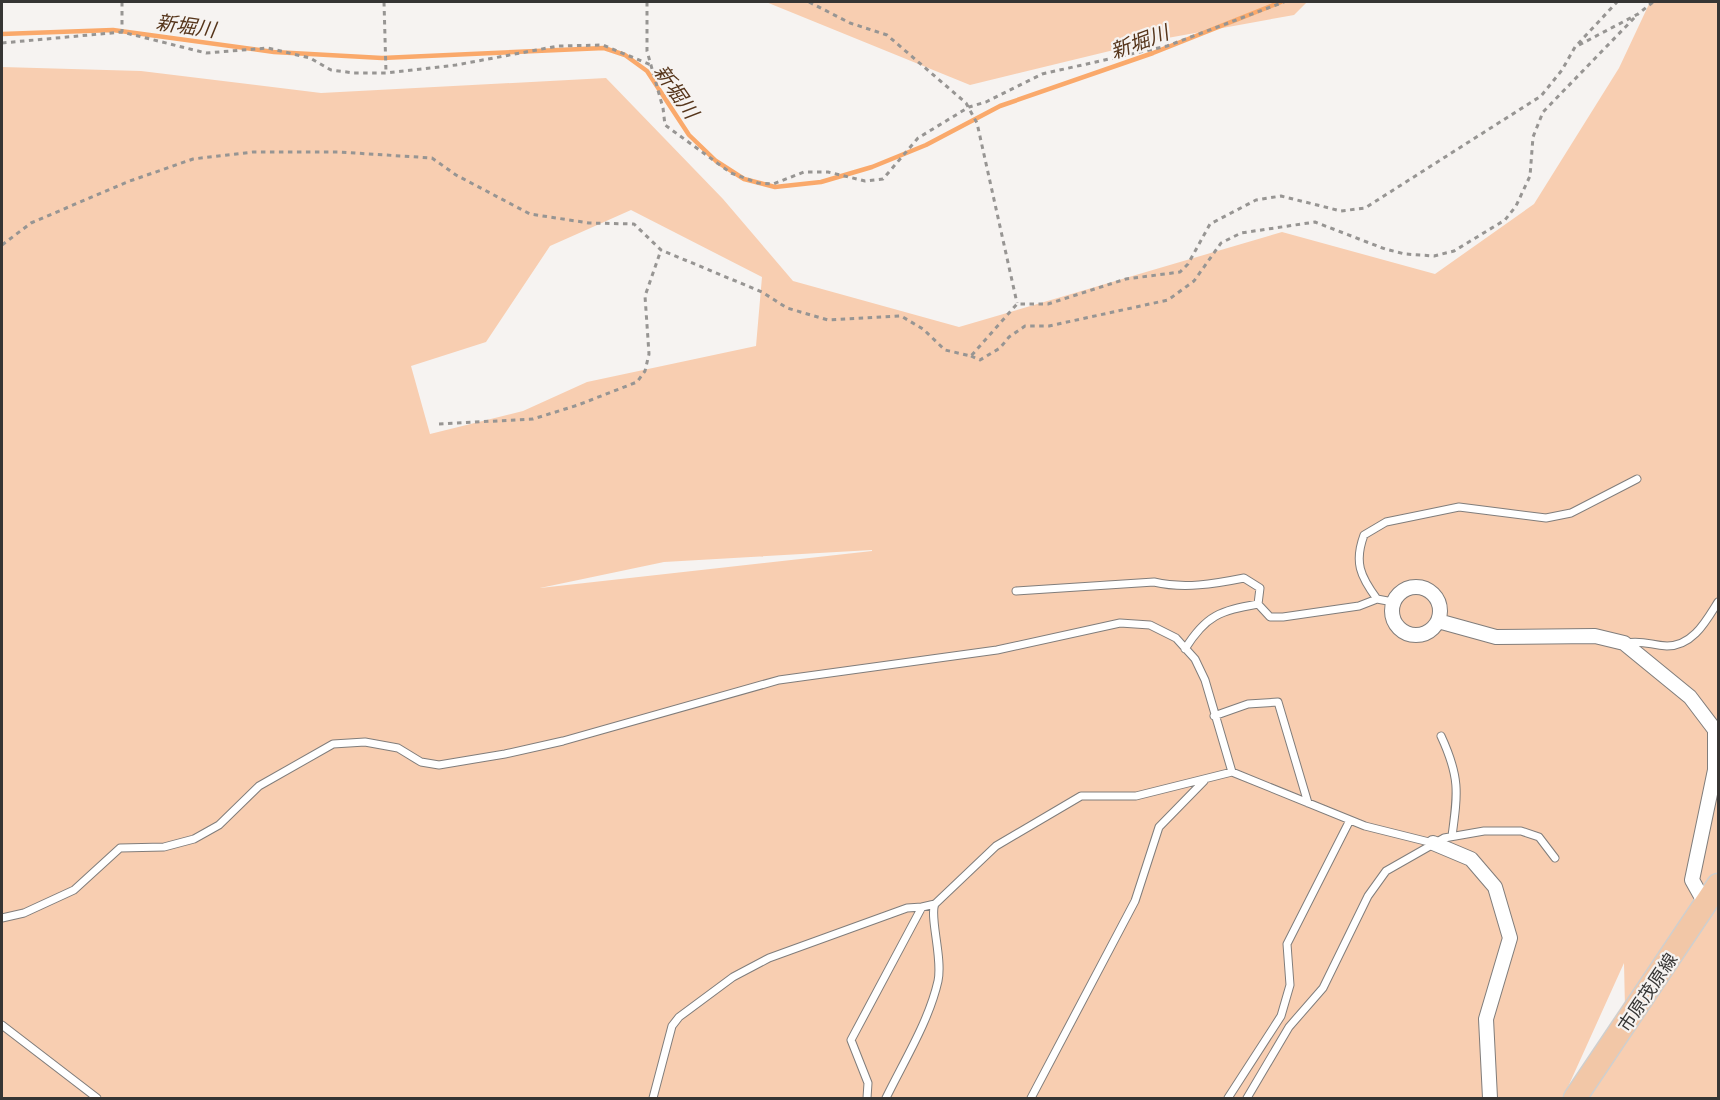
<svg xmlns="http://www.w3.org/2000/svg" width="1720" height="1100" viewBox="0 0 1720 1100" font-family="'Golos Text','Noto Sans JP',sans-serif">
  <style>
    .green { fill: #f8ceb1; fill-rule: evenodd }
    .lines { fill: none; stroke-linecap: round; stroke-linejoin: round }
    .stream { stroke: #faa96b; stroke-width: 4.5 }
    .service-casing { stroke: #807d7b; stroke-width: 9 }
    .minor-casing { stroke: #807d7b; stroke-width: 16 }
    .primary-casing { stroke: #cfcfce; stroke-width: 25 }
    .path { stroke: #979593; stroke-width: 3; stroke-dasharray: 4.5 4.5; stroke-linecap: butt }
    .service { stroke: #fff; stroke-width: 7 }
    .minor { stroke: #fff; stroke-width: 14 }
    .primary { stroke: #f2c7a7; stroke-width: 22 }
    .labels { text-anchor: middle; dominant-baseline: central; stroke-width: 4.5; stroke-linejoin: round; paint-order: stroke }
    .street-label { font-size: 18px; fill: #363534; stroke: #f6f3f1 }
    .water-label { font-size: 20px; font-style: italic; fill: #56351b; stroke: #f6f3f1 }
  </style>
  <rect width="100%" height="100%" fill="#f6f3f1"/>
  <!-- green -->
  <path class="green" d="M766,2H1307L1294,15L1151,41L970,85Z
    M1650,2H1718V1098H1577L1625,1008L1624,963L1563,1098H2V67L141,71L321,93L606,78L723,199L793,281L959,327L1282,232L1435,274L1534,204L1619,68ZM631,210L762,277L756,346L587,382L523,411L430,434L411,366L486,342L550,246ZM872,550V551L540,588L664,562Z"/>
  <g class="lines">
    <!-- stream -->
    <path class="stream" d="M2,34L113,30L274,52L382,58L604,48L625,55L647,71L689,135L716,161L744,179L775,187L821,182L872,167L926,145L1000,106L1153,53L1281,2"/>
    <defs>
      <path id="service" d="M1016,591L1154,582C1184,589 1214,584 1244,578L1260,588L1258,604
        M1393,602L1377,599C1360,576 1354,562 1364,535L1386,522L1459,507L1546,518L1571,513L1637,479
        M1625,643C1644,640 1650,645 1667,646C1693,646 1706,621 1718,602
        M1185,649C1206,615 1220,611 1258,604L1270,617H1283L1359,606L1377,599
        M1214,716L1248,704L1278,702L1308,803
        M1441,736C1460,777 1458,792 1452,836
        M2,918L24,913L74,890L120,848L164,847L194,839L219,825L259,786L333,744L365,742L398,748L421,762L439,765L505,754L563,741L779,680L997,650L1120,623L1150,625L1176,638L1195,659L1205,680L1232,772
        M2,1025L97,1098
        M653,1098L672,1026L679,1017L733,977L769,958L907,908L922,907
        M867,1098L868,1083L851,1040L922,907L935,904L996,846L1081,796H1136L1232,772L1365,826L1433,843
        M886,1098C904,1061 929,1021 938,981C943,958 929,916 935,904
        M1031,1098L1135,901L1159,827L1204,781
        M1228,1098L1281,1016L1290,985L1287,944L1350,820
        M1247,1098L1289,1027L1323,988L1368,896L1386,871L1444,838L1484,831H1521L1539,837L1555,858"/>
      <path id="minor" d="M1392 611a24 24 0 1 1 48 0a24 24 0 1 1-48 0Z
        M1438,621L1496,637L1595,636L1624,643L1690,697L1715,730V770L1692,880L1706,905
        M1433,843L1471,859L1495,887L1510,938L1486,1019L1490,1098"/>
      <path id="primary" d="M1575,1098L1718,885"/>
    </defs>
    <!-- service casing -->
    <use href="#service" class="service-casing"/>
    <!-- minor casing -->
    <use href="#minor" class="minor-casing"/>
    <!-- primary casing -->
    <use href="#primary" class="primary-casing"/>
    <!-- path -->
    <path class="path" d="M122,2V32
      M384,2L386,73
      M647,2V51L663,108L665,125L731,173L758,183L773,184L804,172H828L865,181L883,179L918,138L969,107L986,102L1042,74L1167,46L1284,2
      M809,2L850,23L887,35L966,103L977,123L1017,303
      M2,43L122,32L206,53L268,48L310,58L331,70L354,73H386L456,65L558,46L603,45L651,65
      M1579,45L1638,14L1653,2
      M2,245L31,223L127,182L193,159L253,152H339L432,158L456,175L530,214L589,223L634,224L661,250L762,292L787,308L828,320L901,316L923,329L945,350L971,356L1017,304H1048L1126,279L1180,272L1188,264L1210,224L1256,200L1281,196L1341,211L1365,208L1541,96L1562,70L1575,47L1617,2
      M971,356L980,360L1000,348L1009,337L1025,326H1049L1168,300L1194,281L1221,243L1241,233L1315,222L1385,249L1405,254L1434,256L1454,251L1505,220L1516,206L1530,176L1533,137L1543,112L1638,14
      M439,424L533,419L578,405L637,382L645,371L649,354L645,296L661,250"/>
    <!-- service -->
    <use href="#service" class="service"/>
    <!-- minor -->
    <use href="#minor" class="minor"/>
    <!-- primary -->
    <use href="#primary" class="primary"/>
  </g>
  <g class="labels">
    <!-- street labels -->
    <g class="street-label">
      <text transform="translate(1647 992) rotate(-56)">市原茂原線</text>
    </g>
    <!-- water labels -->
    <g class="water-label">
      <text transform="translate(186 25) rotate(8)">新堀川</text>
      <text transform="translate(1139 41) rotate(-20)">新堀川</text>
      <text transform="translate(677 91) rotate(55)">新堀川</text>
    </g>
  </g>
  <!-- border -->
  <rect width="1720" height="1100" fill="none" stroke="#363534" stroke-width="6"/>
</svg>
